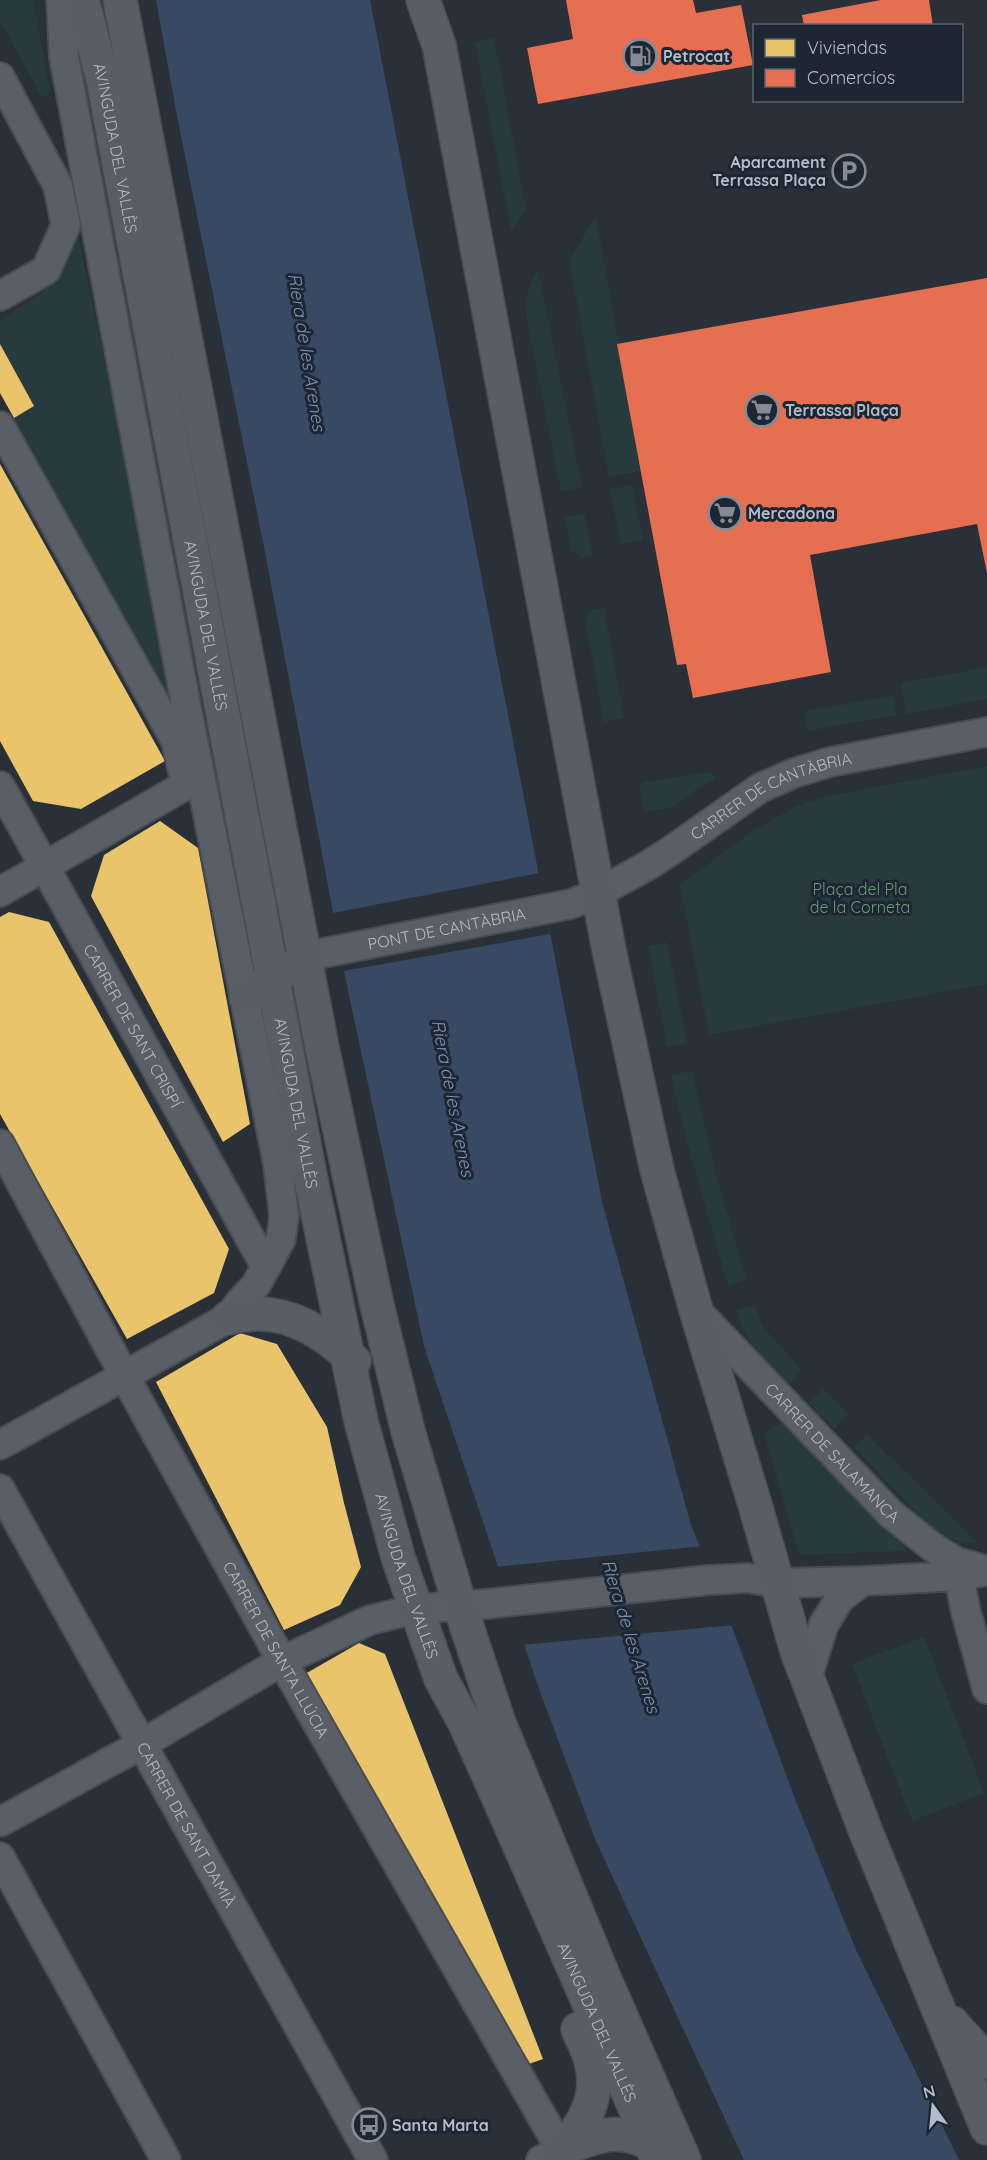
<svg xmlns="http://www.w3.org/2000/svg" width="987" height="2160" viewBox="0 0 987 2160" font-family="Quicksand,sans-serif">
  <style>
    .green { fill: #273a3e }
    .water { fill: #384963 }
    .pier { fill: #2a3038 }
    .homes { fill: #e9c46a }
    .shops { fill: #e76f51 }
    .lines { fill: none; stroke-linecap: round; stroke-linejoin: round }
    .street-casing { stroke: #484c53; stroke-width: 32 }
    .secondary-casing { stroke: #484c53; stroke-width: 36 }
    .street { stroke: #5a5e66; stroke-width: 28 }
    .secondary { stroke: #595d64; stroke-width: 33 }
    .labels { text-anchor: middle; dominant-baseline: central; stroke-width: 6; stroke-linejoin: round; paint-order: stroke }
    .poi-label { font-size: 16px; font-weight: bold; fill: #b4bcc9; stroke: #1d2633; text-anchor: start }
    .street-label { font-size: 16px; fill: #b4bcc9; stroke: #1d2633 }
    .park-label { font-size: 16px; fill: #6b9a76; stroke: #1d2633 }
    .water-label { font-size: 18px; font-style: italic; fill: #7c92b1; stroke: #1d2633 }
  </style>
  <rect width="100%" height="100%" fill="#2a3038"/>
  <!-- green -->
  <path class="green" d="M0,0H33L50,91L48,97L41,95L0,21Z
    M494,38L526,209L511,230L475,42Z
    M596,216L640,471L609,477L569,260Z
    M75,220L182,735L14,418L33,406L0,344V321L56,282Z
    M538,270L582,487L561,492L527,319C525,297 527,289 538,270Z
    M632,485L643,540L621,544L610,489Z
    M584,513L593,555L581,558L571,550L565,517Z
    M604,608L624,718L604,722L585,618L591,610Z
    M987,667V699L906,714L901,683Z
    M894,696L896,715L808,731L805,711Z
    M987,766V984L709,1035L680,885L754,830L797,806L833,795Z
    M712,772L715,779L698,788L672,808L645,812L639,786L645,782Z
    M667,942L687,1043L667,1047L648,946Z
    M692,1071L717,1178L746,1279L728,1285L686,1138L671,1075Z
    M755,1305L762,1326L802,1370L789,1384C767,1361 744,1342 736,1310Z
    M823,1389L848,1414L834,1429L809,1403Z
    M784,1421L906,1543L908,1547L902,1551L799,1555L764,1433Z
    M867,1434L976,1542L965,1543L938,1535L854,1447Z
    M924,1637L984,1793L912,1821L852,1664Z"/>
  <!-- water -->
  <path class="water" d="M156,0H370L602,1202L691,1525L734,1632L793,1794L856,1950L959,2160H744L595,1839L538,1686L424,1346L346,981L264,547L177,116Z"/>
  <!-- pier -->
  <path class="pier" d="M539,873L550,934L344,971L333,913Z
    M702,1546L734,1625L521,1645L495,1567Z"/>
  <!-- homes -->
  <path class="homes" d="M0,344L34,406L14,418L0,393Z
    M0,464L165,761L81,809L33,801L0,741Z
    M160,821L198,848L250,1124L223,1142L91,896L104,855Z
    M9,912L49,922L229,1249L214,1293L127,1339L0,1114V917Z
    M240,1333L277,1344L327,1427L344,1503L361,1567L340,1605L284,1630L156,1382Z
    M359,1643L385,1654L543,2059L526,2065L305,1674Z"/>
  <!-- shops -->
  <path class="shops" d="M566,0H693L696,13L741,5L753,65L538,104L527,48L573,39Z
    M881,0H929L933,26H804L802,15Z
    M987,278V573L977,524L810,555L831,672L693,698L686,664L677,665L617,344Z"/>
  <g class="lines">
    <defs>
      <g id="street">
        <path d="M0,77L58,186L66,225L46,270L0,296"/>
        <path d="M0,426L176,741L186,785L0,892"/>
        <path id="s1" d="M0,786L266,1267"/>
        <path id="s2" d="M323,953L571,904L598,893L647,866L669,852L760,788L794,773L830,762L987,732"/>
        <path id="s3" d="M0,1144L124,1375L282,1661L561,2150L541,2160"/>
        <path id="s4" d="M697,1311L891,1514L935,1549L957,1562L985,1570"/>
        <path d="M0,1445L228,1318L240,1302L256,1285L281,1239L284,1216L278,1164L188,715L64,57L61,0"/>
        <path id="s5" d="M0,1489L373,2160"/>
        <path d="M959,1576L965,1608L987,1689"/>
        <path d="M807,1678L824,1624L840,1598L863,1581"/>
        <path d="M0,1822L142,1744L282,1661L370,1620L415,1609L486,1604L709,1580L748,1578L778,1583L863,1581L959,1576L987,1571"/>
        <path d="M0,1857L166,2160"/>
      </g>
      <g id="secondary">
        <path id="s6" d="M82,0L103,79L310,1175L361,1421L398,1557L441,1679L465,1723L500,1801L658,2160"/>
        <path d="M120,0L322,1047L377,1305L408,1431L460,1606L499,1723L602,1973L684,2160"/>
        <path d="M423,0L439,45L609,950L657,1170L696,1310L756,1508L797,1651L866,1832L987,2128"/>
        <path d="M246,998L273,977L288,968"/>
        <path d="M228,1318C278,1304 319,1327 354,1361"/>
        <path d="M952,2023L987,2062"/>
        <path d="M561,2150C583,2126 600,2098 592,2065C590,2053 583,2041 578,2029"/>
        <path d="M561,2150C602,2133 623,2126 663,2150"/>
      </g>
    </defs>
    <!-- street casing -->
    <use href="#street" class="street-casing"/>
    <!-- secondary casing -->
    <use href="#secondary" class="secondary-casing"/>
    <!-- street -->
    <use href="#street" class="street"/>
    <!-- secondary -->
    <use href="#secondary" class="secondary"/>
  </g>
  <!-- icons -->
  <defs>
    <symbol id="fuel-ring" viewBox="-11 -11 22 22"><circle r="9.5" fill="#1d2633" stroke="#848b96" stroke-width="1.5"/><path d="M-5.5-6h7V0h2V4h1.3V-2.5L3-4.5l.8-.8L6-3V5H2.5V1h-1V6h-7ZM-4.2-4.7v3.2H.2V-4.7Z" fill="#848b96"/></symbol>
    <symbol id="parking-ring" viewBox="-11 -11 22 22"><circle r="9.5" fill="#1d2633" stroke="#848b96" stroke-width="1.5"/><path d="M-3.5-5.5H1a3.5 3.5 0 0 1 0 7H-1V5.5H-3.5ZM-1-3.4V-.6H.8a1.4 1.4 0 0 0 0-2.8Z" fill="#848b96"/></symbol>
    <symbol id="supermarket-ring" viewBox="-11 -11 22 22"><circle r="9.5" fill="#1d2633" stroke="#848b96" stroke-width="1.5"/><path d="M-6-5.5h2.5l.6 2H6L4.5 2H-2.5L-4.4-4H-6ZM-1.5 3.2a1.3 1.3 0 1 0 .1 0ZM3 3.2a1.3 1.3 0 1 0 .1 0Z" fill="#848b96"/></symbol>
    <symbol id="bus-ring" viewBox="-11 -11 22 22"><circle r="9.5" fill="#1d2633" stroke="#848b96" stroke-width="1.5"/><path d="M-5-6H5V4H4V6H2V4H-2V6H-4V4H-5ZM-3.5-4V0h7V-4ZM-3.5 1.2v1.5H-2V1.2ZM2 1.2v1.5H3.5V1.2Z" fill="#848b96"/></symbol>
  </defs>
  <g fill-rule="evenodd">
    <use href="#fuel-ring" x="621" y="37" width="38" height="38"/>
    <use href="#parking-ring" x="830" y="152" width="38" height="38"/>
    <use href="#supermarket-ring" x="743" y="391" width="38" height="38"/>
    <use href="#supermarket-ring" x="706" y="494" width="38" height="38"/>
    <use href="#bus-ring" x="350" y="2106" width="38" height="38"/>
  </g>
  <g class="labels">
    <!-- poi labels -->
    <g class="poi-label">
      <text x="663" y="56">Petrocat</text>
      <text x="826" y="162" text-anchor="end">Aparcament<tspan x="826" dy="18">Terrassa Plaça</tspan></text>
      <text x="785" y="410">Terrassa Plaça</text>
      <text x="748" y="513">Mercadona</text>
      <text x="392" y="2125">Santa Marta</text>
    </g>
    <!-- street labels -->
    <g class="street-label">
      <text stroke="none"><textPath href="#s6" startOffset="152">AVINGUDA DEL VALLÈS</textPath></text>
      <text stroke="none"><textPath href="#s6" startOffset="638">AVINGUDA DEL VALLÈS</textPath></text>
      <text stroke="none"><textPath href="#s2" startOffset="482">CARRER DE CANTÀBRIA</textPath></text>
      <text stroke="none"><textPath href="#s2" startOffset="126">PONT DE CANTÀBRIA</textPath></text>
      <text stroke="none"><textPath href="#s1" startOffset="274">CARRER DE SANT CRISPÍ</textPath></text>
      <text stroke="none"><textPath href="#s6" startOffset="1124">AVINGUDA DEL VALLÈS</textPath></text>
      <text stroke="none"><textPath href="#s4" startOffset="196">CARRER DE SALAMANCA</textPath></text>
      <text stroke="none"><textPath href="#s6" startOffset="1610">AVINGUDA DEL VALLÈS</textPath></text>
      <text stroke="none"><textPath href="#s3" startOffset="576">CARRER DE SANTA LLÚCIA</textPath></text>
      <text stroke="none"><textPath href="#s5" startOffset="384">CARRER DE SANT DAMIÀ</textPath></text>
      <text stroke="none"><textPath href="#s6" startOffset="2096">AVINGUDA DEL VALLÈS</textPath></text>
    </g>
    <!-- park labels -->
    <g class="park-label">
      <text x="860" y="889">Plaça del Pla<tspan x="860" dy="18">de la Corneta</tspan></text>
    </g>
    <!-- water labels -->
    <g class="water-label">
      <text transform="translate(307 352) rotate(81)">Riera de les Arenes</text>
      <text transform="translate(453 1098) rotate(79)">Riera de les Arenes</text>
      <text transform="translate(631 1636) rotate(73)">Riera de les Arenes</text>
    </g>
  </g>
  <!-- legend -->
  <rect x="753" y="24" width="210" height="78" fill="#1d2633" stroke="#59626f" stroke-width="1.5"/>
  <rect x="765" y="39" width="30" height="18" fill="#e9c46a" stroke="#59626f" stroke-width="1.5"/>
  <text x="807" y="54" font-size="18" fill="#b4bcc9">Viviendas</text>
  <rect x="765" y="69" width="30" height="18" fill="#e76f51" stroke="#59626f" stroke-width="1.5"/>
  <text x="807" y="84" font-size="18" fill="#b4bcc9">Comercios</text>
  <!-- north arrow -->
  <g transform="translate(933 2106) rotate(345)" stroke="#1d2633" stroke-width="4.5" paint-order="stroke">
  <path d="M0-4.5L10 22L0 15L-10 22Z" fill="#b4bcc9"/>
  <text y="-9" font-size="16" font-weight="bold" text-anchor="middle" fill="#b4bcc9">N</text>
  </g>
</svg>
